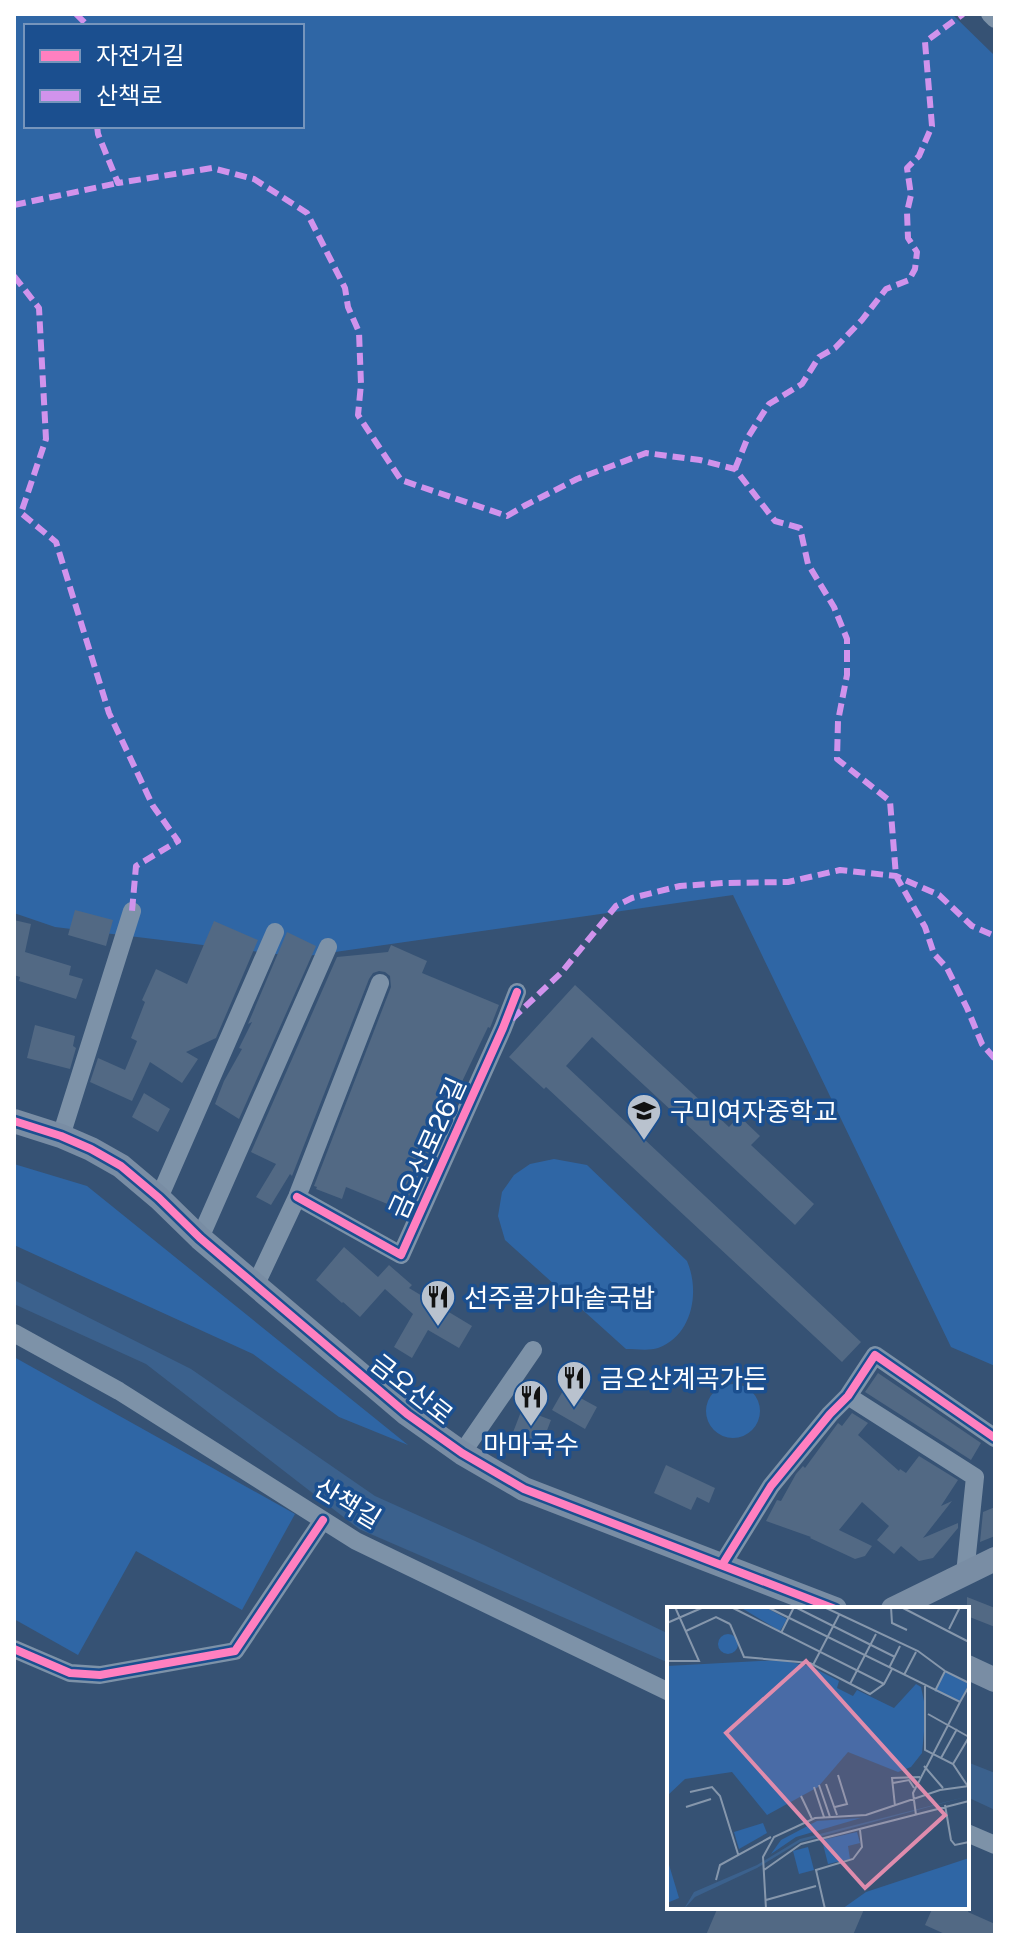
<svg xmlns="http://www.w3.org/2000/svg" width="1009" height="1949" viewBox="0 0 1009 1949" font-family="'Public Sans','Noto Sans KR',sans-serif">
  <style>
    .green { fill: #2f66a5; fill-rule: evenodd }
    .water { fill: #3b618d }
    .building { fill: #526984 }
    .lines { fill: none; stroke-linecap: round; stroke-linejoin: round }
    .street { stroke: #7d92a8; stroke-width: 18 }
    .secondary { stroke: #798da4; stroke-width: 24 }
    .quiet { stroke: #d193ec; stroke-width: 6; stroke-dasharray: 12 6; stroke-linecap: butt }
    .cycleway-casing { stroke: #1b4f8f; stroke-width: 13 }
    .cycleway { stroke: #ff80c0; stroke-width: 8 }
    .labels { text-anchor: middle; dominant-baseline: central; stroke-width: 7; stroke-linejoin: round; paint-order: stroke }
    .poi-label { font-size: 26px; fill: #fff; stroke: #1b4f8f; text-anchor: start }
    .street-label { font-size: 26px; fill: #fff; stroke: #1b4f8f }
    .inset-road { fill: none; stroke: #8697ac; stroke-width: 2 }
    .view { fill: #e08cad; fill-opacity: 0.15; stroke: #e08cad; stroke-width: 4 }
    .inset-edge { fill: none; stroke: #fff; stroke-width: 4 }
  </style>
  <rect width="100%" height="100%" fill="#365274"/>
  <!-- green -->
  <path class="green" d="M14,14H952L995,56V1366L951,1347L733,895L300,957L55,927L14,913ZM26,26H302V126H26Z
    M554,1159L587,1165L687,1261C700,1291 693,1335 658,1348C649,1351 636,1349 626,1349L505,1240L498,1216L502,1192L514,1175L530,1164Z
    M14,1164L87,1186L408,1445L339,1417L253,1354L14,1245Z
    M14,1357L295,1514L242,1610L136,1551L78,1655L14,1619Z
    M706 1411a27 27 0 1 1 54 0a27 27 0 1 1-54 0Z"/>
  <!-- water -->
  <path class="water" d="M14,1280L191,1369L375,1496L484,1545L669,1634V1663L359,1529L146,1364L14,1304Z
    M967,1762L995,1773V1810L967,1797Z"/>
  <!-- building -->
  <path class="building" d="M75,910L113,920L106,946L68,935Z
    M14,920L31,924L25,952L71,966L69,975L83,979L76,999L19,981L20,977L14,975Z
    M214,921L258,940L216,1038L186,1052L198,1059L182,1083L150,1062L132,1101L90,1082L98,1058L125,1070L137,1041L131,1038L145,1002L142,1000L156,969L187,984Z
    M287,932L316,946L239,1119L215,1104L224,1081L242,1049L239,1048L252,1022L248,1024Z
    M391,945L427,961L422,973L499,1005L490,1028L488,1027L449,1109H451L421,1176L423,1177L407,1212L346,1187L342,1199L316,1189L317,1187L314,1186L391,987L390,976L385,972L379,971L373,973L369,979L292,1176L290,1174L271,1205L256,1197L276,1164L251,1152L337,957L388,952Z
    M575,985L729,1127L739,1116L760,1136L751,1145L814,1204L795,1225L592,1037L566,1066L861,1342L842,1362L546,1087L544,1089L509,1057Z
    M35,1025L75,1036L73,1046L76,1048L70,1069L27,1058Z
    M144,1093L170,1109L158,1132L132,1117Z
    M344,1247L378,1277L389,1265L412,1285L409,1288L472,1326L459,1348L428,1330L412,1358L394,1347L413,1314L385,1289L360,1317L343,1302L342,1303L316,1280Z
    M878,1373L981,1443L971,1460L865,1392Z
    M564,1389L597,1407L585,1429L552,1410Z
    M522,1409L551,1420L541,1446L512,1435Z
    M852,1413L868,1423L858,1435L899,1471L900,1469L906,1473L919,1456L958,1480L941,1506L952,1501L923,1538L958,1523V1528L933,1558L919,1561L901,1546L894,1554L877,1540L889,1526L862,1502L839,1530L872,1546L865,1556L855,1559L810,1538L811,1537L766,1521L777,1500L781,1501L796,1474L803,1466L805,1468L838,1423L842,1426Z
    M666,1465L715,1488L709,1503L697,1497L691,1510L654,1493Z
    M995,1507V1536L980,1542L983,1512Z
    M967,1597L995,1608V1627L967,1616Z
    M718,1907H865L853,1935H706Z
    M933,1907H970L968,1912L995,1924V1935H947L925,1925Z"/>
  <g class="lines">
    <!-- street -->
    <path class="street" d="M990,14L995,19
      M61,1136L132,911
      M297,1197L401,1255L503,1028L517,992
      M159,1198L275,932
      M200,1238L328,947
      M256,1284L297,1197L380,983
      M14,1333L119,1391L356,1541L669,1692
      M848,1396L975,1477L965,1574
      M462,1453L533,1350
      M722,1565L771,1486L830,1414L848,1396L875,1355L995,1438
      M14,1649L70,1673L100,1675L235,1651L323,1520
      M967,1833L995,1845"/>
    <!-- secondary -->
    <path class="secondary" d="M14,1121L61,1136L91,1149L121,1166L159,1198L200,1238L407,1414L462,1453L524,1489L835,1609
      M893,1609L995,1559
      M967,1667L995,1680"/>
    <!-- quiet -->
    <path class="quiet" d="M76,14L88,26
      M97,126L98,134L118,183L212,168L254,179L307,213L345,288L348,307L359,332L361,384L358,415L401,480L507,516L524,506L577,479L646,453L700,460L735,469L775,521L800,528L808,564L834,607L847,639V675L838,721L837,759L890,801L896,876L925,927L934,954L947,968L967,1008L982,1044L995,1059
      M14,205L118,183
      M14,276L39,308L46,439L21,513L56,542L109,713L153,806L178,841L136,866L132,911
      M735,469L748,437L769,404L802,384L819,357L835,348L862,320L886,289L909,280L915,269L917,252L908,238L907,212L911,195L907,168L919,156L932,126L925,42L963,14
      M512,1019L561,973L616,906L632,898L680,886L724,883L788,882L840,870L896,876L939,895L972,926L995,936"/>
    <defs>
      <path id="cycleway" d="M14,1121L61,1136L91,1149L121,1166L159,1198L200,1238L407,1414L462,1453L524,1489L835,1609
        M297,1197L401,1255L503,1028L517,992
        M722,1565L771,1486L830,1414L848,1396L875,1355L995,1438
        M14,1649L70,1673L100,1675L235,1651L323,1520"/>
    </defs>
    <!-- cycleway casing -->
    <use href="#cycleway" class="cycleway-casing"/>
    <!-- cycleway -->
    <use href="#cycleway" class="cycleway"/>
  </g>
  <!-- icons -->
  <defs>
    <symbol id="school-pin" viewBox="-11 -11 22 30"><path d="M0 17L-7.5 6A9.5 9.5 0 1 1 7.5 6Z" fill="#b9c2ce" stroke="#1b4f8f"/><path d="M0-5L7-2L0 1L-7-2ZM-4 1L0 2.5L4 1V4Q0 6-4 4Z" fill="#111"/></symbol>
    <symbol id="restaurant-pin" viewBox="-11 -11 22 30"><path d="M0 17L-7.5 6A9.5 9.5 0 1 1 7.5 6Z" fill="#b9c2ce" stroke="#1b4f8f"/><path d="M-5-6h1v4h1v-4h1v4h1v-4h1v5L-1.5 .5V6h-2V.5L-5-1ZM5-6V6H3V1.5H1.5Q1.5-4 5-6Z" fill="#111"/></symbol>
  </defs>
  <g fill-rule="evenodd">
    <use href="#school-pin" x="624" y="1091" width="40" height="54"/>
    <use href="#restaurant-pin" x="418" y="1277" width="40" height="54"/>
    <use href="#restaurant-pin" x="554" y="1358" width="40" height="54"/>
    <use href="#restaurant-pin" x="511" y="1377" width="40" height="54"/>
  </g>
  <g class="labels">
    <!-- poi labels -->
    <g class="poi-label">
      <text x="670" y="1111">구미여자중학교</text>
      <text x="464" y="1297">선주골가마솥국밥</text>
      <text x="600" y="1378">금오산계곡가든</text>
      <text x="531" y="1444" text-anchor="middle">마마국수</text>
    </g>
    <!-- street labels -->
    <g class="street-label">
      <text transform="translate(427 1148) rotate(-66)">금오산로26길</text>
      <text transform="translate(412 1389) rotate(38)">금오산로</text>
      <text transform="translate(348 1503) rotate(31)">산책길</text>
    </g>
  </g>
  <!-- overview -->
  <g transform="translate(667 1607)">
    <rect width="302" height="302" fill="#365274"/>
    <path d="M73,0H98L120,12L113,24ZM51 37a10 10 0 1 1 20 0a10 10 0 1 1-20 0ZM113,53L143,59L172,74L170,81L186,89L190,83L227,101L249,77L254,80L259,104L255,146L244,160L231,165L181,145L151,180L100,208L65,165L18,172L0,189V59ZM278,64L302,76L293,95L268,84ZM194,211L129,230L104,247L114,233L150,214ZM96,216L100,226L72,242L67,225ZM190,225L193,236L181,239L183,252L161,257L155,233ZM141,240L147,263L132,267L126,244ZM0,251L12,291L0,296ZM302,251V302H175L199,285Z" fill="#2f66a5"/>
    <path d="M302,189L133,235L90,261L28,290L17,302L27,285L90,258L133,232Z" fill="#3b618d"/>
    <path class="inset-road" d="M64,0L217,77M100,0L293,95L302,79M128,0L228,50M157,0L251,44L278,64M224,0L225,16L240,23M234,0L302,35M0,16L37,0M63,17L77,50L143,56L203,87L217,77L225,62M282,22L293,0M19,24L49,10L63,17M114,26L127,0M0,54H32L8,0M146,58L172,8M222,61L233,39M237,68L249,45M183,77L209,27M258,79V143L286,157L300,178M268,84L278,64L302,76M261,107L302,130M274,151L290,122M286,157L302,130M257,159L276,181M226,176L242,173L247,181M159,177L170,208M152,178L163,210M147,180L157,210M23,185L45,180L53,189L71,247M134,189L145,212M278,198L284,233L288,238L302,235M228,199L225,171L253,170M19,200L44,192M168,200L180,197L171,168M249,208L246,186L293,95M97,263L134,237L302,194M49,273L53,258L104,230M99,293L149,279M99,302L96,250L107,230L148,211L199,208L273,183L302,179M158,302L149,263L186,252L195,240L193,223"/>
    <path class="view" d="M139,54L278,208L198,281L59,126Z"/>
    <rect width="302" height="302" class="inset-edge"/>
  </g>
  <!-- border -->
  <rect width="1009" height="1949" fill="none" stroke="#ffffff" stroke-width="32"/>
  <!-- legend -->
  <rect x="24" y="24" width="280" height="104" fill="#1b4f8f" stroke="#7695bc" stroke-width="2"/>
  <rect x="40" y="50" width="40" height="12" fill="#ff80c0" stroke="#7695bc" stroke-width="2"/>
  <text x="96" y="64" font-size="24" fill="#ffffff">자전거길</text>
  <rect x="40" y="90" width="40" height="12" fill="#d193ec" stroke="#7695bc" stroke-width="2"/>
  <text x="96" y="104" font-size="24" fill="#ffffff">산책로</text>
</svg>
